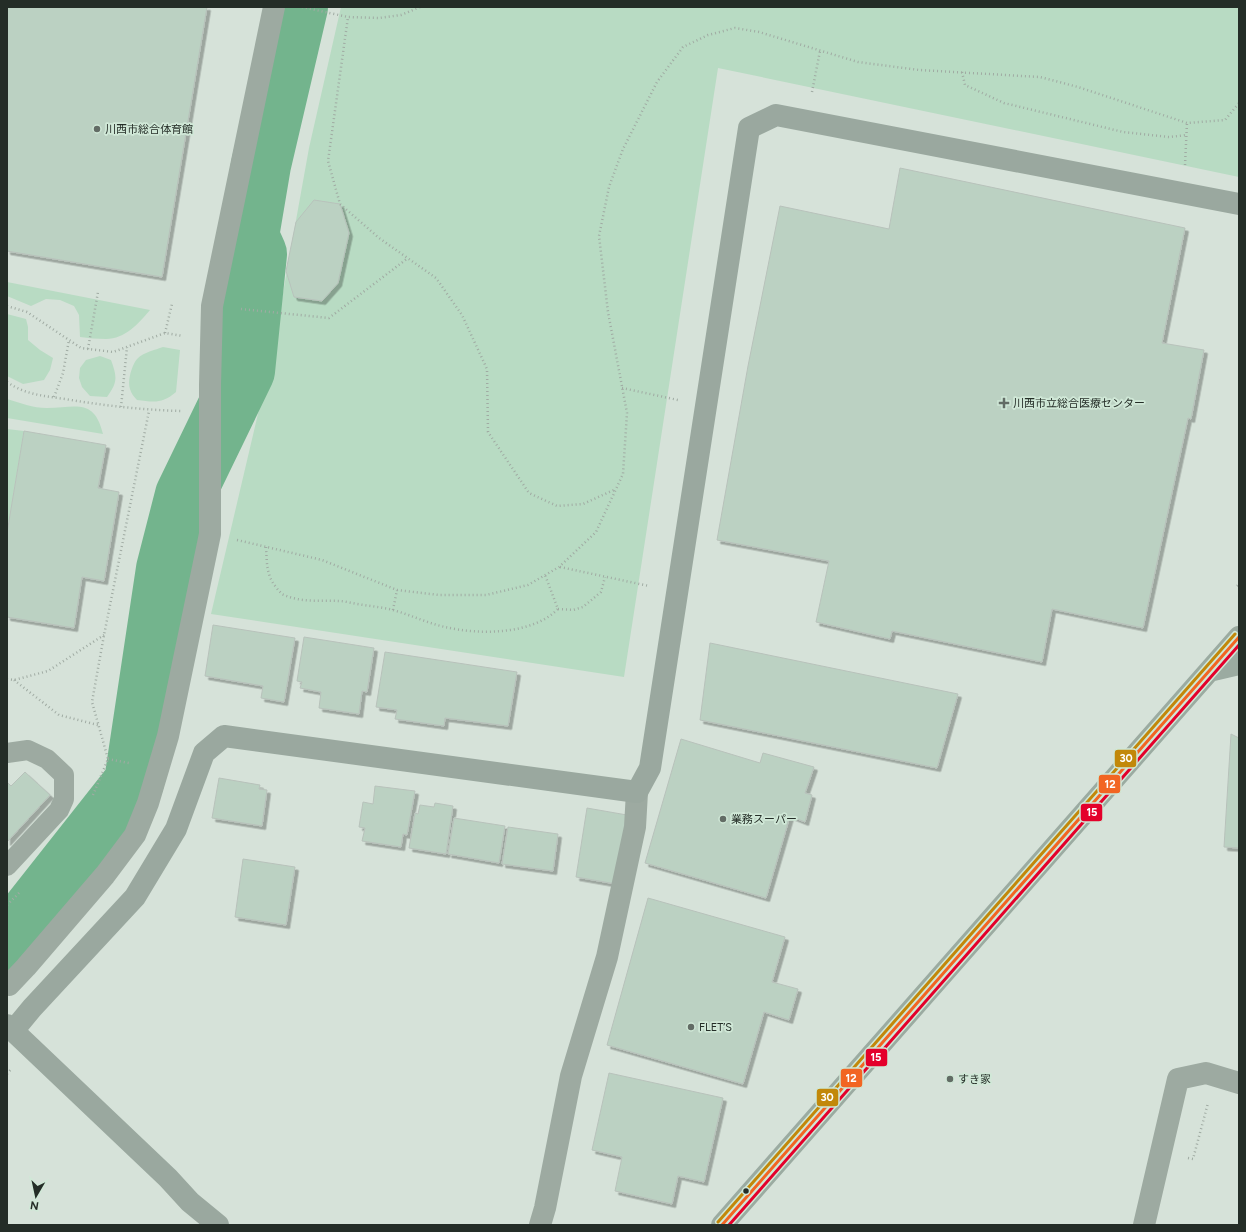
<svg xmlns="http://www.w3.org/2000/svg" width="1246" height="1232" viewBox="0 0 1246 1232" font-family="Figtree,'Noto Sans JP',sans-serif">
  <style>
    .green { fill: #b8dbc3 }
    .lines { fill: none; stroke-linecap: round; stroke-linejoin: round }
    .river { stroke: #73b48d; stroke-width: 60 }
    .building { fill: #bbd1c2; stroke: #b8c2bb; filter: url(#shadow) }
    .path { stroke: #a0aba3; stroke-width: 2.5; stroke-dasharray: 1 3; stroke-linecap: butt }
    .lane { stroke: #9daaa1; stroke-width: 20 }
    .street { stroke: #9daaa1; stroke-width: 22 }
    .secondary { stroke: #9aa89f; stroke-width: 22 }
    .primary { stroke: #9baba1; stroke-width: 22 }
    .bus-1-casing { stroke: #d0e8d7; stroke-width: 6 }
    .bus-2-casing { stroke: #d0e8d7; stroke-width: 6 }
    .bus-3-casing { stroke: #d0e8d7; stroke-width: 6 }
    .bus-1 { stroke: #f26522; stroke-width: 3 }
    .bus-2 { stroke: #e4002b; stroke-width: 3 }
    .bus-3 { stroke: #c2880a; stroke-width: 3 }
    .poi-dot { fill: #626c65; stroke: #d0e8d7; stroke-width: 1.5 }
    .bus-dot { fill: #242d27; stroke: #d0e8d7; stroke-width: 1.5 }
    .labels { text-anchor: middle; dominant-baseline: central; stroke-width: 3.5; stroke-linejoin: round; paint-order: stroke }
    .poi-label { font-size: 11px; fill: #242d27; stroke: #d0e8d7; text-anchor: start }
    .line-badge { stroke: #d0e8d7; stroke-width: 1.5 }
    .badge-label { font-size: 11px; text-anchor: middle; font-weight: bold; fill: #fff }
  </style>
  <defs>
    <filter id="shadow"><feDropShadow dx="3.5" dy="3.5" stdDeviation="0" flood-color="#0004"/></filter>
  </defs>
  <rect width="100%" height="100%" fill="#d6e2d9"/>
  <!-- green -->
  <path class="green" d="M341,7H1239V177L718,68L624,677L211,614L272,354L309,148Z
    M7,282L150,310C139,323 125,339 106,339C97,339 89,338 80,337L79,315L74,306L60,300L46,299L31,306L7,296Z
    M7,314L26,319L28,327V340L40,350L53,358L50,370L44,380L23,384L7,376Z
    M163,347L180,350L176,392C162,404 154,402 137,400C134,397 131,393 130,389C127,381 132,365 137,359C144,352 155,350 163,347Z
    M100,356L111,360C117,377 118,382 107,397L90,396L82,387L79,378L80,368L86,360Z
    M7,399C20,403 33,408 47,408C75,408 94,397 103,434L7,418Z
    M7,429L24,431L7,533Z"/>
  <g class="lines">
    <!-- river -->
    <path class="river" d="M7,943L134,782L166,569L185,495L245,371L257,254L249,236L261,165L298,7"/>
  </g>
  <!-- building -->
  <path class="building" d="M7,7H207L162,277L7,251Z
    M900,168L1185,228L1162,343L1204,350L1191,419L1188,418L1143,628L1052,609L1042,662L892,631L890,639L816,622L829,561L717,540L748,366L780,206L889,229Z
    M314,200L340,204L349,233L338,283L322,301L294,297L286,271L296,222Z
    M24,431L106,445L98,488L119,492L104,581L82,577L74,628L7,617V533Z
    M213,625L295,638L284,702L261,698L263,686L205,676Z
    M304,637L374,648L367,692L362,691L359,714L319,708L321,692L300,688L302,682L297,681Z
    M710,643L958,694L937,768L700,720Z
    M385,652L517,672L508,726L445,718L444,726L395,719L397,710L376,707Z
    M1231,734L1239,738V848L1224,847Z
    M681,739L760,763L763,753L814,767L805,793L812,795L805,822L790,816L766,898L645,863Z
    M25,772L50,795L7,842V782L11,786Z
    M219,778L260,785L259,789L267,790L262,826L212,818Z
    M375,786L415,791L407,835L403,834L401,847L362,841L365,828L359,827L363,802L373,804Z
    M435,803L453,806L446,854L409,848L415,813L418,814L420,805L434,807Z
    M587,808L627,815L616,884L576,877Z
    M454,818L505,826L499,863L448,854Z
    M508,827L558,834L553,871L502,864Z
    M243,859L295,867L286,925L235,917Z
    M648,898L785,937L772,982L798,989L789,1020L764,1012L743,1084L607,1045Z
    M609,1073L723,1098L704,1182L678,1176L672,1204L615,1191L622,1157L592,1150Z"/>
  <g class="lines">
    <!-- path -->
    <path class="path" d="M302,7L348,17
      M420,7L401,15L379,18L348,17L328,161L340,204L379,238L436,278L462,315L487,369L488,432L529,493L557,506L583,504L616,489
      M962,72L965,85L1004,103L1123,132L1169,137L1187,135
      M812,92L820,51
      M1185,165L1187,123
      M7,306L27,312L81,348L113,352L165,333L183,336
      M241,309L329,318L408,258
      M165,333L172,304
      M88,349L98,292
      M7,382C27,396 48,396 71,400C108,406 144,410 181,411
      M622,388L678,400
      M54,397L63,373L69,340
      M121,407L127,347
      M237,540L322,560L397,590L439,595H486L528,585L559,567L596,532L623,474L627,413L608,312L599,236L609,187L623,149L657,82L683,47L708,35L735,28L759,32L858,62L919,70L1040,77L1078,87L1187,123L1225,120L1239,103
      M266,547C267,562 266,575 276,587C278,590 280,592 282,594C300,603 320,600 339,601C345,601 351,603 357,604C369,606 381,607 393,610C411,615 427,623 445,627C479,635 532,635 558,609L545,575
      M560,567L649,586
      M1237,586L1239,584
      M558,609L573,610L583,607L601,592L605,577
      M393,610L397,590
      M7,679L14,680L48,671L104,635
      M14,680L59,715L98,725
      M108,759L129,763
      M93,795L108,759L92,702L104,635L149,411
      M7,905L21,891
      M7,1074L12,1068
      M1188,1158L1193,1159L1208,1103"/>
    <!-- lane -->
    <path class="lane" d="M7,753L28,750L47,759L64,775V799L59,810L7,866"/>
    <!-- street -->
    <path class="street" d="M9,985L26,967L105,875L135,835L148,803L168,736L210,534V385L212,306L274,7
      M540,1225L545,1208L571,1076L607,957L635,827L637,792
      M1144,1225L1178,1079L1206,1073L1239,1083"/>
    <!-- secondary -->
    <path class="secondary" d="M7,1025L168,1178L190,1202L218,1225
      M13,1031L32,1008L135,897L176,829L204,753L224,736L637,792L650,768L749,128L776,115L1239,204"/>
    <!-- primary -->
    <path class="primary" d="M1209,671L1239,664
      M722,1225L1239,637"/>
    <defs>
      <path id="bus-1" d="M722,1225L1239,637"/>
      <path id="bus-2" d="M729,1225L1239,645"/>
      <path id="bus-3" d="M718,1222L1235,634"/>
    </defs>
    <!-- bus-1 casing -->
    <use href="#bus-1" class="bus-1-casing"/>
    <!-- bus-2 casing -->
    <use href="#bus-2" class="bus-2-casing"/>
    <!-- bus-3 casing -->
    <use href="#bus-3" class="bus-3-casing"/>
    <!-- bus-1 -->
    <use href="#bus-1" class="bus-1"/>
    <!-- bus-2 -->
    <use href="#bus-2" class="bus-2"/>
    <!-- bus-3 -->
    <use href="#bus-3" class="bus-3"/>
  </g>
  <!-- markers -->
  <g class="poi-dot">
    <circle cx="97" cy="129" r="4"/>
    <path d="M1002 397h4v4h4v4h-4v4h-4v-4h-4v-4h4z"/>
    <circle cx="723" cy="819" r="4"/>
    <circle cx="691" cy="1027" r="4"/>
    <circle cx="950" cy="1079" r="4"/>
  </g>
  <circle class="bus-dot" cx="746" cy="1191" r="3.5"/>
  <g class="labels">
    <!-- poi labels -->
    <g class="poi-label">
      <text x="105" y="129">川西市総合体育館</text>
      <text x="1013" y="403">川西市立総合医療センター</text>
      <text x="731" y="819">業務スーパー</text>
      <text x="699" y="1027">FLET’S</text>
      <text x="958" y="1079">すき家</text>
    </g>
  </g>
  <g class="line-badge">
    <rect x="1114" y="749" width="23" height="19" rx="4" fill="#c2880a"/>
    <rect x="1098" y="774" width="23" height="20" rx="4" fill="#f26522"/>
    <rect x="1080" y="803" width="23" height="19" rx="4" fill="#e4002b"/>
    <rect x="865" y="1048" width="23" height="19" rx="4" fill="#e4002b"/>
    <rect x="840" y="1068" width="23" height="20" rx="4" fill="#f26522"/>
    <rect x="816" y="1088" width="23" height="19" rx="4" fill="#c2880a"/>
  </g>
  <g class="badge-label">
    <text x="1126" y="762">30</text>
    <text x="1110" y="788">12</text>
    <text x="1092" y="816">15</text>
    <text x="876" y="1061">15</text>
    <text x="851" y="1082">12</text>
    <text x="827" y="1101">30</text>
  </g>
  <!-- border -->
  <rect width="1246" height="1232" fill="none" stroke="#242d27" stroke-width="16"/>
  <!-- north arrow -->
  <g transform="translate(36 1196) rotate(189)" stroke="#d0e8d7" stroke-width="3" paint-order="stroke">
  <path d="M0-3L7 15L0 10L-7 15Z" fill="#242d27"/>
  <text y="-6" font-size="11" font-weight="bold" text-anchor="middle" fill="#242d27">N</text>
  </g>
</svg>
